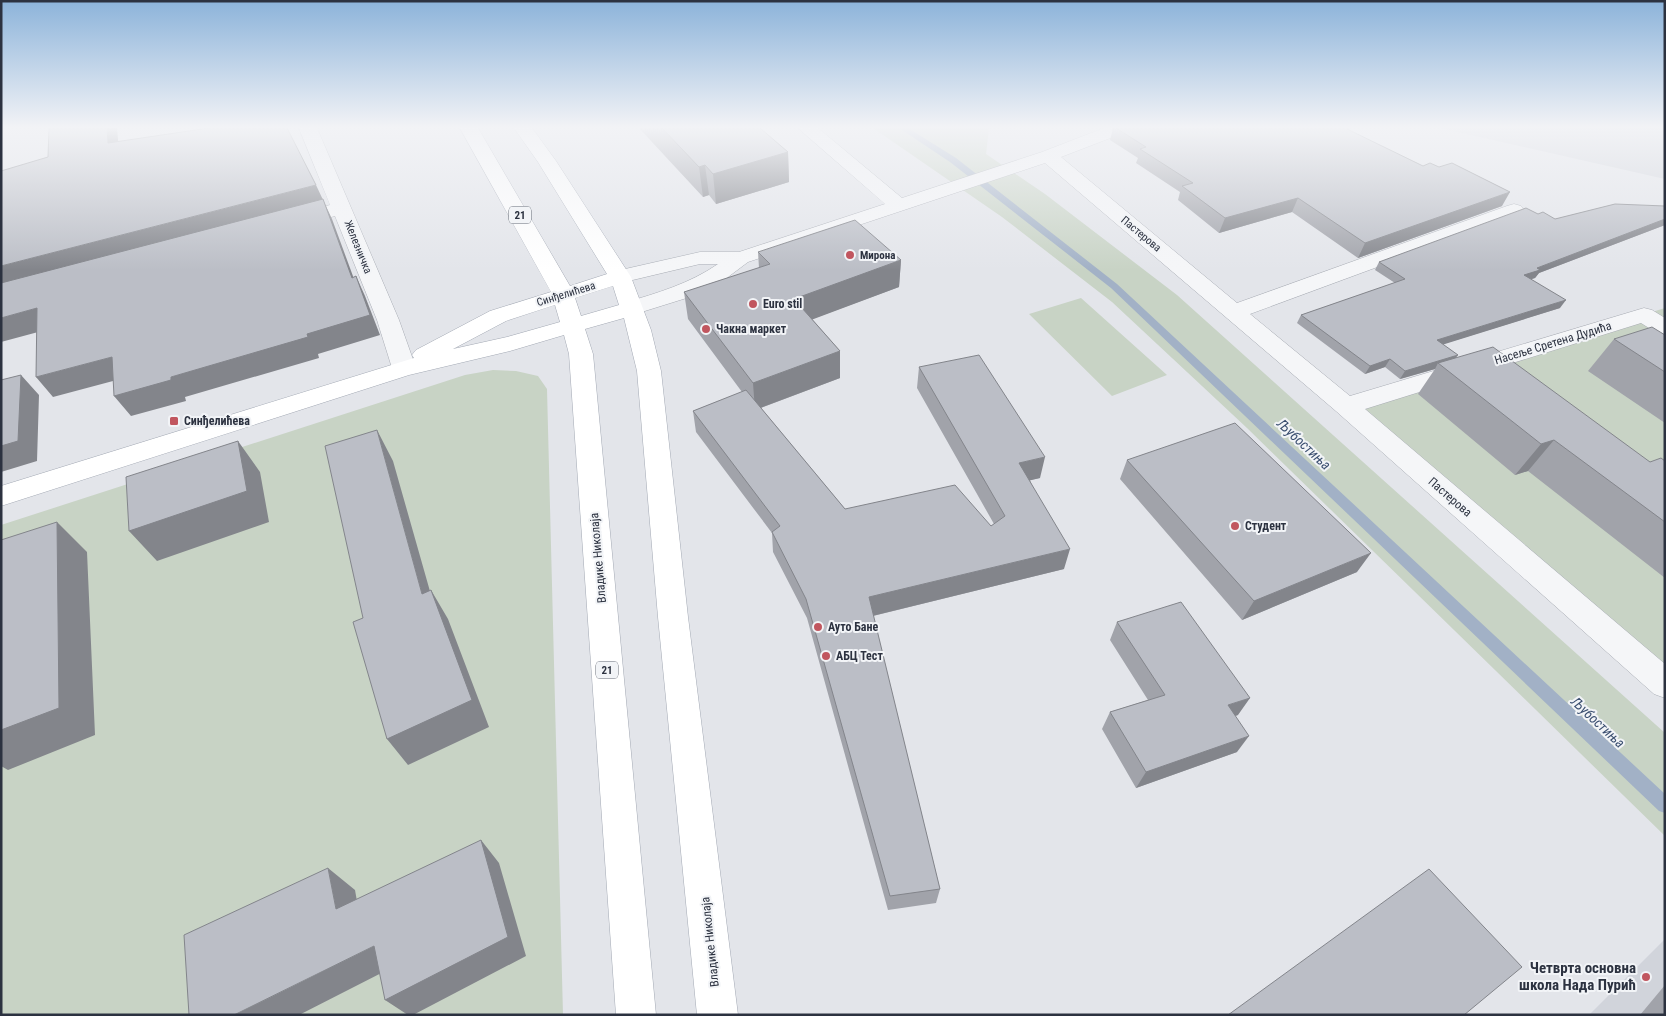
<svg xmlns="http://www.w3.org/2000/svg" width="1666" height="1016" viewBox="0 0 1666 1016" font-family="'Roboto Condensed',sans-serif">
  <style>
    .built { fill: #d1d4db }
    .green { fill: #c8d3c5 }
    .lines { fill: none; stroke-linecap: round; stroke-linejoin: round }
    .stream { fill: #a2b1c6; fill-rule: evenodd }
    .minor-casing { stroke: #a8acb4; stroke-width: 1 }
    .major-casing { stroke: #a3a9b4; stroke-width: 1 }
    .minor { fill: #f5f6f8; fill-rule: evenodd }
    .major { fill: #fff; fill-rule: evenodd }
    .wall { fill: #a1a3aa }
    .shaded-wall { fill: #83858b }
    .building { fill: #bbbec6; stroke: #83858b }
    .poi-dot { fill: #c1565f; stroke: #f2f4f7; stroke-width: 2 }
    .labels { text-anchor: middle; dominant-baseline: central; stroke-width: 4; stroke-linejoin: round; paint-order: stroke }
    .shield { fill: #f2f4f7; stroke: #676c77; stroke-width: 1 }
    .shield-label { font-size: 11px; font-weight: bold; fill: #2c3240 }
    .far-street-label { font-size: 11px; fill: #2c3240; stroke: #f2f4f7 }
    .far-poi-label { font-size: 11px; font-weight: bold; fill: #2c3240; stroke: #f2f4f7; text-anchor: start }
    .poi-label { font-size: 12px; font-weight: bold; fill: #2c3240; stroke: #f2f4f7; text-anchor: start }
    .street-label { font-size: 12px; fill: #2c3240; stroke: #f2f4f7 }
    .water-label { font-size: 14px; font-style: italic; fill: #3b4f70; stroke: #f2f4f7 }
    .near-poi-label { font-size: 15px; font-weight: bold; fill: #2c3240; stroke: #f2f4f7; text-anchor: end }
  </style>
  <rect width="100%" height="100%" fill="#e3e5ea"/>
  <!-- built -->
  <path class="built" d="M1440,128H1665V179Z
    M1665,939V1015H1589Z"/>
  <!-- green -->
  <path class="green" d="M873,128H989L986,154L1045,194L1177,295L1665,733V836L1247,428L1112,302L1002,217Z
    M1081,298L1167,375L1112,396L1029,314Z
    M1665,308V684L1346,406Z
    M493,370L516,371L538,376L547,389L563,1015H1V525L465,375Z"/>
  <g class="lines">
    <!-- stream -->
    <path class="stream" d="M899,128H908L956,158L1117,284L1665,794V813L1659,811L1111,288L950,162Z"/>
    <defs>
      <path id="minor" d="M299,128H317L399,320L416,368L412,373L404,376L396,373L392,368L377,320L335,216L293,227L286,225L283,221L286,217L330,205Z
        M798,128H818L902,198L1042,152L1104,128H1129L1126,132L1061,157L1237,303L1507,206L1514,204L1521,206L1524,210L1521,214L1250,314L1350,396L1644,308L1652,310L1665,318V335L1657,333L1641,323L1365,409L1665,664V698L1654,694L1337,412L1045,163L748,262L720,283L693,296L632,315L624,313L621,308L624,303C657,293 689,284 718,264H700L620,283L612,282L609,277L612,272L700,252H739L885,204Z"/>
      <path id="major" d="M460,128H478L570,286L607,274L538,162L514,128H532L556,161L631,277L651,330L661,371L688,617L738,1015H697L658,617L637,371L624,318L585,329L593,354L656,1015H616L569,354L564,335L510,351L409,375L1,506V486L414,358L412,355L416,350L490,311L551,292ZM613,286L619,305L581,316L575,298ZM555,305L560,322L507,337L453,349L506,321Z"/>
    </defs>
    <!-- minor casing -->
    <use href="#minor" class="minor-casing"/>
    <!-- major casing -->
    <use href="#major" class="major-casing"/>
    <!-- minor -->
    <use href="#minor" class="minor"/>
    <!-- major -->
    <use href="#major" class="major"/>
  </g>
  <!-- wall -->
  <path class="wall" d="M639,128H760L788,152L789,182L716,204L709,195L703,197Z
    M1113,128H1349V130L1502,206L1358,258L1292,212L1219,233L1178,200L1180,192L1136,163L1138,158L1110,140Z
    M1665,206V225L1539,273L1535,278L1531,279L1560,308L1443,344L1456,358L1650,462L1665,461V578L1528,471L1515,475L1418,394L1435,369L1400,379L1385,367L1365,374L1297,323L1301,315L1395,283L1375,270L1379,262L1538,214L1555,219Z
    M758,252L901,260L899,287L812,319L840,351V378L761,408L845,509L991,526L994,524L917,388L919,367L1040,478L1030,480L1064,569L873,616L940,889L936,903L888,910L807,618L773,552L772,533L696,432L693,411L742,392L688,319L684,292L759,268Z
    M1665,335V423L1588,371L1614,339Z
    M1127,460L1357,572L1242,620L1120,479Z
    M1117,622L1238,715L1235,716L1237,752L1136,788L1102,729L1110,712L1148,700L1110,640Z
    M1665,985V1015H1640Z"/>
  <!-- shaded-wall -->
  <path class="shaded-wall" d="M107,128H117L120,162L108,143Z
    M788,152L789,182L716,204L713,174Z
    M705,165L709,195L703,197L699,167Z
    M316,185L332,219L361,298L1,290V266Z
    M1510,192L1502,206L1358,258L1365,243Z
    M1298,198L1292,212L1219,233L1225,218Z
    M1665,219V225L1539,273L1535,278L1519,283L1524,275L1537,268Z
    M901,260L899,287L795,326L794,299Z
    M356,276L365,296L380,335L318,354L319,358L185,397L186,401L131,416L114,396L171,377L307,334Z
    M1566,300L1560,308L1432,348L1437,340Z
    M37,308L53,328L1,342V318Z
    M840,351V378L755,410L753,383Z
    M1458,355L1452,363H1438L1435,369L1400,379L1405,371Z
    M112,357L128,377L53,397L36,377Z
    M1390,359L1385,367L1365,374L1370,366Z
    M21,375L39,395L37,461L1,472V446Z
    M377,430L393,461L439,623L422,594Z
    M1554,440L1528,471L1515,475L1541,444Z
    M238,441L260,472L269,522L157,561L129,531Z
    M1045,457L1040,478L1015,484L1019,463Z
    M57,522L87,552L95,735L8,770L1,766V730Z
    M1070,549L1064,569L868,617L869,597Z
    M1371,553L1357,572L1242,620L1254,601Z
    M431,590L448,619L489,727L408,765L387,739Z
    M1250,698L1238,715L1216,722L1228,705Z
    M1249,736L1237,752L1136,788L1146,772Z
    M481,840L499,863L526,956L413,1015H408L385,1000Z
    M328,868L355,890L362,930L336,909Z
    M374,946L399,964L299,1015H234Z"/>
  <!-- building -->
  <path class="building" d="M49,128H107L108,143L209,128H287L316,185L1,266V171L48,157Z
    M662,128H760L788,152L713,174L705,165L699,167Z
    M1116,128H1349L1347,129L1423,166L1430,163L1439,167L1452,163L1510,192L1365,243L1298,198L1225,218L1182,186L1193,183L1140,149L1146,147Z
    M323,199L352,278L356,276L370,315L307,334L308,337L171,377V380L114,396L112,357L36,377L37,308L1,318V283Z
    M1615,204L1665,206V219L1537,268L1540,270L1524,275L1566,300L1437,340L1458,355L1405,371L1390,359L1370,366L1301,315L1405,279L1379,262L1526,208L1538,214L1543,212L1555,219Z
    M855,220L901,260L794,299L840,351L753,383L684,292L770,264L758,252Z
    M1652,327L1665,335V372L1614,339Z
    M1493,347L1650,462L1661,458L1665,461V522L1554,440L1541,444L1438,363Z
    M979,355L1045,457L1019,463L1070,549L869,597L940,889L890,896L806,599L772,532L780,526L693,411L746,390L845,509L955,485L991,526L1005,516L919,367Z
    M21,375L18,441L1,446V380Z
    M1235,423L1371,553L1254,601L1127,460Z
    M377,430L422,594L431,590L472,700L387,739L353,622L363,618L325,446Z
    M238,441L247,491L129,531L126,477Z
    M57,522L59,708L1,730V540Z
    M1181,602L1250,698L1228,705L1249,736L1146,772L1110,712L1165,695L1117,622Z
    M481,840L508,937L385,1000L374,946L234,1015H189L184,935L328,868L336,909Z
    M1429,869L1522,967L1464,1015H1228Z"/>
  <!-- sky -->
  <linearGradient id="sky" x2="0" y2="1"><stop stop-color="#8cb3da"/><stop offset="0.47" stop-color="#f2f3f6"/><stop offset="1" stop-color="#f2f3f6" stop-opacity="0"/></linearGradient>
  <rect width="1666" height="270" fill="url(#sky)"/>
  <!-- markers -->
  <g class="poi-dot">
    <circle cx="850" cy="255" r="5"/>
    <circle cx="753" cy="304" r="5"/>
    <circle cx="706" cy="329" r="5"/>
    <rect x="169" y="416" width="10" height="10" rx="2.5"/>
    <circle cx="1235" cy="526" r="5"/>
    <circle cx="818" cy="627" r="5"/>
    <circle cx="826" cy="656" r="5"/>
    <circle cx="1646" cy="977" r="5"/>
  </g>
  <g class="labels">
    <!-- shield labels -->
    <g class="shield">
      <rect x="509" y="206.5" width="22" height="17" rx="4"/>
      <rect x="596" y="661.5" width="22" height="17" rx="4"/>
    </g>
    <g class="shield-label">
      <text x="520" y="215">21</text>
      <text x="607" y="670">21</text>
    </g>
    <!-- far-street labels -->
    <g class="far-street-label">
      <text transform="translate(1141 234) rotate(40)">Пастерова</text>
      <text transform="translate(358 247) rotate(68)">Железничка</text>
      <text transform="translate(566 294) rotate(-17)">Синђелићева</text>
    </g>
    <!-- far-poi labels -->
    <g class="far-poi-label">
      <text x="860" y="255">Мирона</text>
    </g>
    <!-- poi labels -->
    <g class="poi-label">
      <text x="763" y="304">Euro stil</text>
      <text x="716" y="329">Чакна маркет</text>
      <text x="184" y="421">Синђелићева</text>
      <text x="1245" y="526">Студент</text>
      <text x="828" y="627">Ауто Бане</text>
      <text x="836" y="656">АБЦ Тест</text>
    </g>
    <!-- street labels -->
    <g class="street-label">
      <text transform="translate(1553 343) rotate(-17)">Насеље Сретена Дудића</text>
      <text transform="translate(1450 497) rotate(41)">Пастерова</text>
      <text transform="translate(598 558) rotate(-95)">Владике Николаја</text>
      <text transform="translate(710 942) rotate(-96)">Владике Николаја</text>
    </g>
    <!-- water labels -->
    <g class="water-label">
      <text transform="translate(1304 444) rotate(43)">Љубостиња</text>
      <text transform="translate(1598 722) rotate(43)">Љубостиња</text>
    </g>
    <!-- near-poi labels -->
    <g class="near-poi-label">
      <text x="1636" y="968">Четврта основна<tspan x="1636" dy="17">школа Нада Пурић</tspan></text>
    </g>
  </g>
  <!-- border -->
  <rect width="1666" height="1016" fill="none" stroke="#2c3240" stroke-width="5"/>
</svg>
